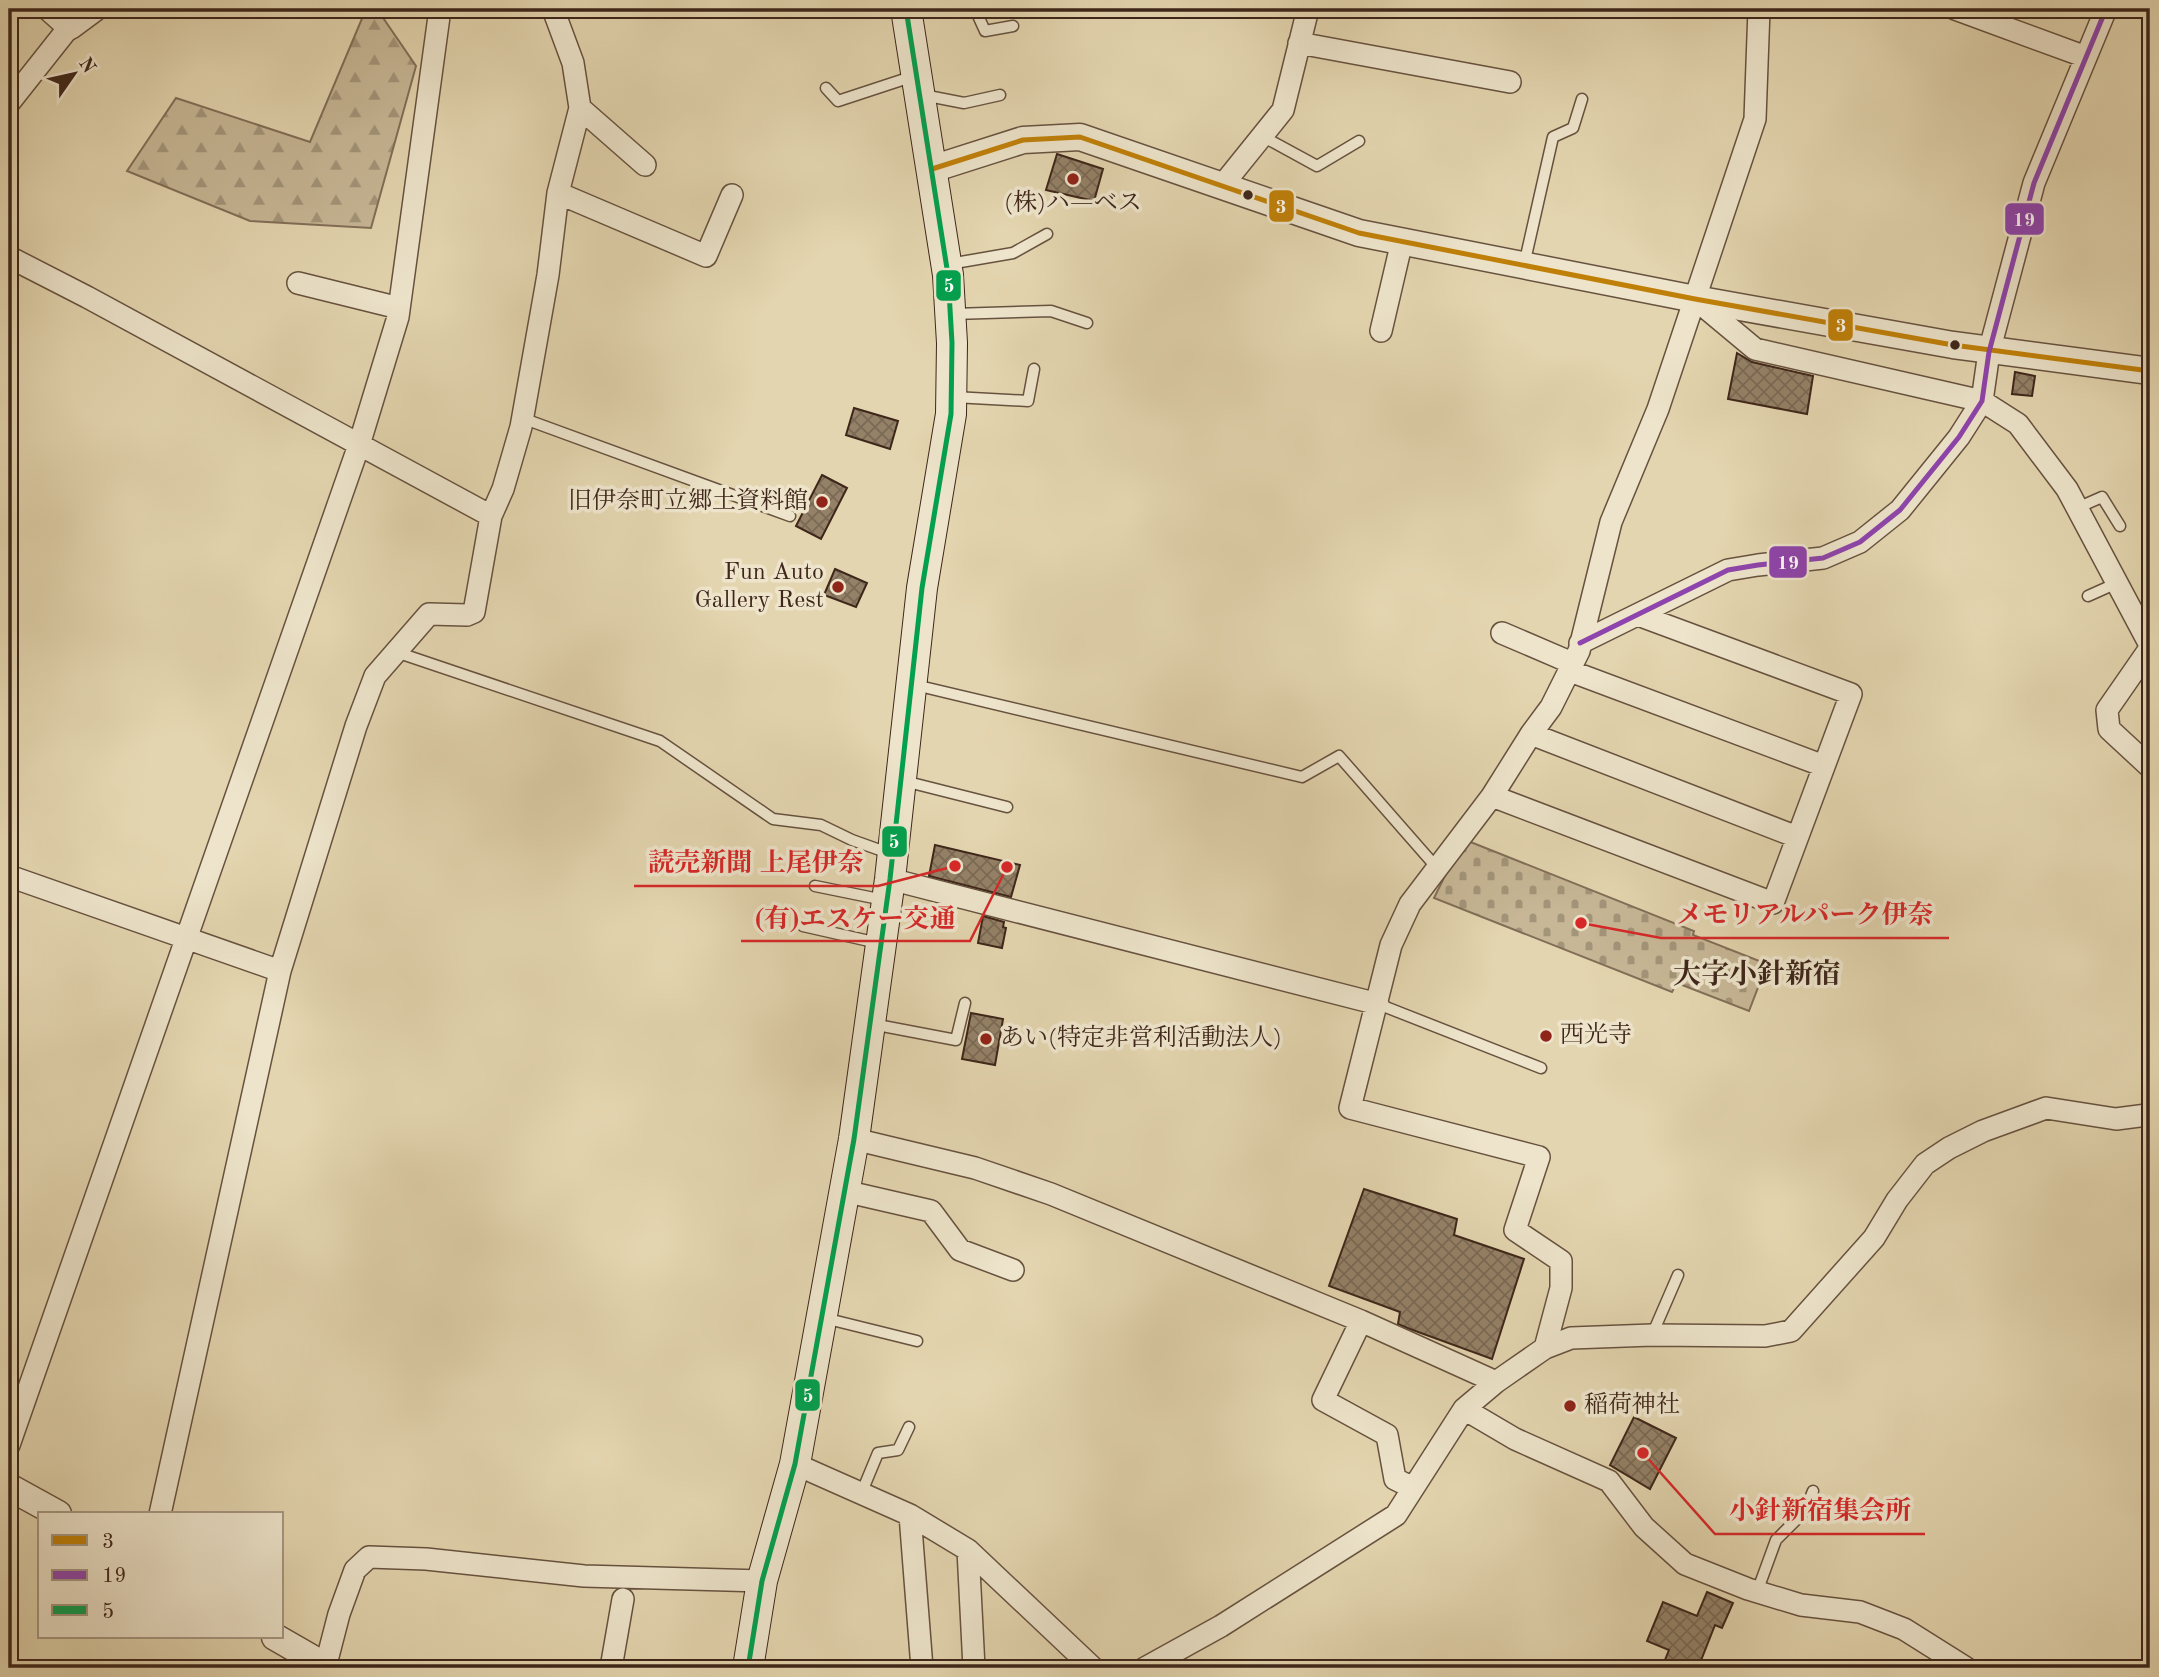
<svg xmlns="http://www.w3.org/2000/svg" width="2159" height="1677" viewBox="0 0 2159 1677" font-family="'Old Standard TT','Noto Serif JP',serif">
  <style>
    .forest { fill: url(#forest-firs); stroke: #826e58; stroke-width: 2 }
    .cemetery { fill: url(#cemetery-stones); stroke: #826e58; stroke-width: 2 }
    .building { fill: url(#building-cross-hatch); stroke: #3e261a; stroke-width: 2 }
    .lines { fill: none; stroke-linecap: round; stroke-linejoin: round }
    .service-casing { stroke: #67523f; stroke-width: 13 }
    .minor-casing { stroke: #67523f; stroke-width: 24 }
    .tertiary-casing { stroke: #67523f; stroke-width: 29 }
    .secondary-casing { stroke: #3e261a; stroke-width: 32 }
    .service { stroke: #ede4cb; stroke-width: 10 }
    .minor { stroke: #ede4cb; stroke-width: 21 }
    .tertiary { stroke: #ede4cb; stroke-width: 26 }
    .secondary { stroke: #ede4cb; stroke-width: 30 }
    .bus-1-casing { stroke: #ede4cb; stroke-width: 10 }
    .bus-2-casing { stroke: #ede4cb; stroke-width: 10 }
    .bus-3-casing { stroke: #ede4cb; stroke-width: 10 }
    .bus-1 { stroke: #c08008; stroke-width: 5 }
    .bus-2 { stroke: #8e44ad; stroke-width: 5 }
    .bus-3 { stroke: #03a04e; stroke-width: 5 }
    .poi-dot { fill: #8f2418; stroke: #ede4cb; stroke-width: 2.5 }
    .bus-dot { fill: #3e261a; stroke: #ede4cb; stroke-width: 2.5 }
    .labels { text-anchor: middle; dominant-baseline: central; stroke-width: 7; stroke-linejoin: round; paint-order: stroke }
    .poi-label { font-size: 24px; fill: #3e261a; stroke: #ede4cb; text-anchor: start }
    .quarter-label { font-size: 28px; font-weight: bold; fill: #3e261a; stroke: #ede4cb }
    .leader { fill: none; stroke: #d62828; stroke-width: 2.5 }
    .callout-dot { fill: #d62828; stroke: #ede4cb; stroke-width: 2.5 }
    .callout-label { font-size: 26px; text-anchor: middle; font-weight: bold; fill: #d62828; stroke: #ede4cb; stroke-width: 7; stroke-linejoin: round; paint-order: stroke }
    .line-badge { stroke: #ede4cb; stroke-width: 2.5 }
    .badge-label { font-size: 19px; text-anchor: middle; font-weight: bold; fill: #fff }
  </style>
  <defs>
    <pattern id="forest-firs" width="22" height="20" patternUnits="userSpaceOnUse" patternTransform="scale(1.75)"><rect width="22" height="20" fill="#c7b796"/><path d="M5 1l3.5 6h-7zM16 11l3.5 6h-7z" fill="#a3957a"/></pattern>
    <pattern id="cemetery-stones" width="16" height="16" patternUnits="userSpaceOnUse" patternTransform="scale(1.75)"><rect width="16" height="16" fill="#c7b796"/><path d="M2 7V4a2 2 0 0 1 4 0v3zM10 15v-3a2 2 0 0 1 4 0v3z" fill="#a3957a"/></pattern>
    <pattern id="building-cross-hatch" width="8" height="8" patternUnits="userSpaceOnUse" patternTransform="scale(1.75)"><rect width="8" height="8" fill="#948167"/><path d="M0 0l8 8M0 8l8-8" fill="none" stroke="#7a6954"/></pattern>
  </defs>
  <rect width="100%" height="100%" fill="#e3d5af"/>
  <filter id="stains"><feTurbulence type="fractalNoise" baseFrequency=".00286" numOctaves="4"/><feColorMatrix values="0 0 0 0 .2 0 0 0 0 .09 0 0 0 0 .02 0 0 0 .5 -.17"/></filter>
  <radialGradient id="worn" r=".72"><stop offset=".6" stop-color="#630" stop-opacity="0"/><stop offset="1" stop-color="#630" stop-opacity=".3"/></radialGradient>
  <!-- forest -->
  <path class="forest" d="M366,9H377L416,66L371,228L250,221L127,171L176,98L310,142Z"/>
  <!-- cemetery -->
  <path class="cemetery" d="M1463,839L1694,931L1693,935L1767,964L1749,1011L1677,983L1672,992L1434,898Z"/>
  <!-- building -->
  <path class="building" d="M1057,154L1103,169L1094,201L1046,190Z
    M1737,353L1752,362L1813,376L1807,414L1728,399Z
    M2015,372L2035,376L2032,396L2012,394Z
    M854,408L898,421L890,449L846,435Z
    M822,475L847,488L821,539L796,526Z
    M835,569L867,583L856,607L824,595Z
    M935,845L1020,865L1011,897L929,876Z
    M983,916L1004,922L1003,927L1006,928L1002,948L978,943Z
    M971,1013L1003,1019L995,1065L962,1059Z
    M1364,1189L1457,1219L1454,1235L1524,1259L1492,1359L1410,1329L1398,1324L1400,1312L1329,1286Z
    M1634,1417L1676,1438L1650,1489L1610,1465Z
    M1707,1592L1733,1603L1722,1628L1715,1625L1698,1668H1686L1665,1660L1669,1650L1647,1641L1663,1602L1697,1616Z"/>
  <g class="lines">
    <defs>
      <path id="service" d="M975,9L985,31L1013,26
        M910,15L939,9
        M826,88L838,101L914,76
        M923,95L964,103L1000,95
        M1262,136L1317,166L1359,141
        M949,264L1013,253L1047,234
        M1524,265L1553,137L1573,128L1582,99
        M953,314L1051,311L1087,323
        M954,397L1028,401L1034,369
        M522,418L790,516
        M2077,508L2102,497L2120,526
        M2088,596L2117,583
        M396,652L660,741L773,819L821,825L852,840L891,854
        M915,685L1302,777L1339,756L1437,868
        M904,781L1007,807
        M815,886L884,900
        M803,926L878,943
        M1378,1004L1541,1068
        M872,1024L956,1040L965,1003
        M824,1318L917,1341
        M1652,1335L1678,1275
        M861,1494L878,1453L898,1450L909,1427
        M1757,1592L1776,1540L1805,1511L1813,1491"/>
      <path id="minor" d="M1955,9L2086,57
        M1299,43L1510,82
        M9,103L70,26
        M580,108L645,165
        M1221,187L1283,110L1308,9
        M558,193L706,256L732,195
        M9,257L87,297L491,516
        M298,283L399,308
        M1695,299L1755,349L1982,401L2018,424L2067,489L2150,645
        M1381,331L1402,241
        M1502,633L1572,663
        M1580,643L1728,570L1758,565L1823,558L1860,542L1900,510L1959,437L1982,401L1989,352L2034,183L2106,9
        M2150,648L2107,710L2109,729L2150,767
        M1570,671L1824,766
        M1531,734L1797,837
        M1492,796L1773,903L1851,694L1638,615
        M9,876L280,971
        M890,879L1378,1004
        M854,1139L975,1168L1051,1194L1361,1321L1496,1382
        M844,1191L931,1211L960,1250L1013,1270
        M1361,1321L1323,1400L1387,1435L1395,1479L1413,1488
        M1545,1348L1561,1288V1261L1515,1230L1539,1157L1350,1108L1391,945L1410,904L1492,796L1531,734L1551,707L1579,651L1611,522L1658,409L1755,119L1759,9
        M1464,1409L1515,1439L1609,1481L1644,1527L1685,1564L1748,1589L1801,1605L1860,1612L1904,1629L1966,1668
        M9,1445L359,445L398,317L440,9
        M795,1464L910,1515L968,1550L1093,1668
        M160,1514L280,971L356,726L375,676L429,614L467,615L474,612L491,516L503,489L521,427L548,275L558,193L580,108L573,63L553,9
        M910,1515L922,1668
        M968,1550L974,1668
        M325,1668L339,1614L355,1570L369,1557L426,1559L584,1576L762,1581
        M611,1668L623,1599
        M1145,1668L1221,1626L1396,1515L1464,1409L1496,1382L1545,1348L1571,1338L1652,1335L1765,1336L1791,1331L1874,1238L1897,1200L1925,1164L1949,1148L1983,1131L2046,1108L2116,1119L2147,1115L2150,1113"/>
      <path id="tertiary" d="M51,9L70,26L93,9
        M932,169L1023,140L1080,137L1359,233L1695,299L1953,345L2150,371
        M9,1487L58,1514
        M275,1637L329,1668"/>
      <path id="secondary" d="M748,1668L762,1581L795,1464L854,1139L890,879L922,588L951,414L952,343L948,275L906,9"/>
    </defs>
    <!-- service casing -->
    <use href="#service" class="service-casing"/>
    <!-- minor casing -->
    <use href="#minor" class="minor-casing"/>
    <!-- tertiary casing -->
    <use href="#tertiary" class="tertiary-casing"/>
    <!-- secondary casing -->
    <use href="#secondary" class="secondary-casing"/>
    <!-- service -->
    <use href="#service" class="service"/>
    <!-- minor -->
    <use href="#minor" class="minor"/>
    <!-- tertiary -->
    <use href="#tertiary" class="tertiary"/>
    <!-- secondary -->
    <use href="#secondary" class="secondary"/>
    <defs>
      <path id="bus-1" d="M932,169L1023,140L1080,137L1359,233L1695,299L1953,345L2150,371"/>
      <path id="bus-2" d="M1580,643L1728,570L1758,565L1823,558L1860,542L1900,510L1959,437L1982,401L1989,352L2034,183L2106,9"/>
      <path id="bus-3" d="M748,1668L762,1581L795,1464L854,1139L890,879L922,588L951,414L952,343L948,275L906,9"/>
    </defs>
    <!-- bus-1 casing -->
    <use href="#bus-1" class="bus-1-casing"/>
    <!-- bus-2 casing -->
    <use href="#bus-2" class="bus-2-casing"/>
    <!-- bus-3 casing -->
    <use href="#bus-3" class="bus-3-casing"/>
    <!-- bus-1 -->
    <use href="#bus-1" class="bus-1"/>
    <!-- bus-2 -->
    <use href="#bus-2" class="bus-2"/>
    <!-- bus-3 -->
    <use href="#bus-3" class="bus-3"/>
  </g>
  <!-- markers -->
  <g class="poi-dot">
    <circle cx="1073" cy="179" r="7"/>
    <circle cx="822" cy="502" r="7"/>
    <circle cx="838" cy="587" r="7"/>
    <circle cx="1546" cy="1036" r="7"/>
    <circle cx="986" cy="1039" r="7"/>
    <circle cx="1570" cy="1406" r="7"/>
  </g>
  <g class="bus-dot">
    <circle cx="1248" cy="195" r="6"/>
    <circle cx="1955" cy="345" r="6"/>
  </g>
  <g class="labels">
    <!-- poi labels -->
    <g class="poi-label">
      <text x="1073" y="204" text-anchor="middle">(株)ハ―ベス</text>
      <text x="808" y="502" text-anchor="end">旧伊奈町立郷土資料館</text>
      <text x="824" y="573" text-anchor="end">Fun Auto<tspan x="824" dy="28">Gallery Rest</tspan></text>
      <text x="1560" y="1036">西光寺</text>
      <text x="1000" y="1039">あい(特定非営利活動法人)</text>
      <text x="1584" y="1406">稲荷神社</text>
    </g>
    <!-- quarter labels -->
    <g class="quarter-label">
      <text x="1757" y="976">大字小針新宿</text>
    </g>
  </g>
  <!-- callouts -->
  <path class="leader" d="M955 866L878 886H634M1581 923L1661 938H1949M1007 867L970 941H741M1643 1453L1715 1534H1925"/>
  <g class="callout-dot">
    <circle cx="955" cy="866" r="7"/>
    <circle cx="1581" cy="923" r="7"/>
    <circle cx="1007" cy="867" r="7"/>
    <circle cx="1643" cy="1453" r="7"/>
  </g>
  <g class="callout-label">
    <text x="756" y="871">読売新聞 上尾伊奈</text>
    <text x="1805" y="923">メモリアルパーク伊奈</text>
    <text x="855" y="927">(有)エスケー交通</text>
    <text x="1820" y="1519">小針新宿集会所</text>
  </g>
  <g class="line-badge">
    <rect x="1268" y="189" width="27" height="34" rx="7" fill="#c08008"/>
    <rect x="2004" y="202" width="41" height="34" rx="7" fill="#8e44ad"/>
    <rect x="935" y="269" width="27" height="33" rx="7" fill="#03a04e"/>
    <rect x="1827" y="308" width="27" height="34" rx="7" fill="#c08008"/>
    <rect x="1768" y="545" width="40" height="34" rx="7" fill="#8e44ad"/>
    <rect x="881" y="825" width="27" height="33" rx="7" fill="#03a04e"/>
    <rect x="794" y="1378" width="27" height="34" rx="7" fill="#03a04e"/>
  </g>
  <g class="badge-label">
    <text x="1281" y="213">3</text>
    <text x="2024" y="226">19</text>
    <text x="949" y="292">5</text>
    <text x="1841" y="332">3</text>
    <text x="1788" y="569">19</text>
    <text x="894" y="848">5</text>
    <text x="808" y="1402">5</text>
  </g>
  <!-- margin -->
  <rect width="2159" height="1677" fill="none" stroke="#e3d5af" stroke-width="35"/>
  <rect x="10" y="10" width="2138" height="1656" fill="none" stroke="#3e261a" stroke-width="3.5"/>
  <rect x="18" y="18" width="2124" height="1642" fill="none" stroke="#3e261a" stroke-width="2"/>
  <!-- legend -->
  <rect x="38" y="1512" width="245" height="126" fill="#ede4cb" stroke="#a79884" stroke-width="2"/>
  <rect x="52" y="1535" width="35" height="10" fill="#c08008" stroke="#a79884" stroke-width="2"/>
  <text x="102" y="1548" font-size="21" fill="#3e261a">3</text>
  <rect x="52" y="1570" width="35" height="10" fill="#8e44ad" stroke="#a79884" stroke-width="2"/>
  <text x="102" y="1582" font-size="21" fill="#3e261a">19</text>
  <rect x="52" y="1605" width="35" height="10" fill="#03a04e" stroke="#a79884" stroke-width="2"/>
  <text x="102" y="1618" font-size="21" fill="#3e261a">5</text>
  <!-- north arrow -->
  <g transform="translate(74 74) rotate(56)" stroke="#ede4cb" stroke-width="5" paint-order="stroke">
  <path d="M0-5L12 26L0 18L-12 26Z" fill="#3e261a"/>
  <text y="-10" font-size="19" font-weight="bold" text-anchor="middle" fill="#3e261a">N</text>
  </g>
  <rect width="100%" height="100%" filter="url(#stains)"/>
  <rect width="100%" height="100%" fill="url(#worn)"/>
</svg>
